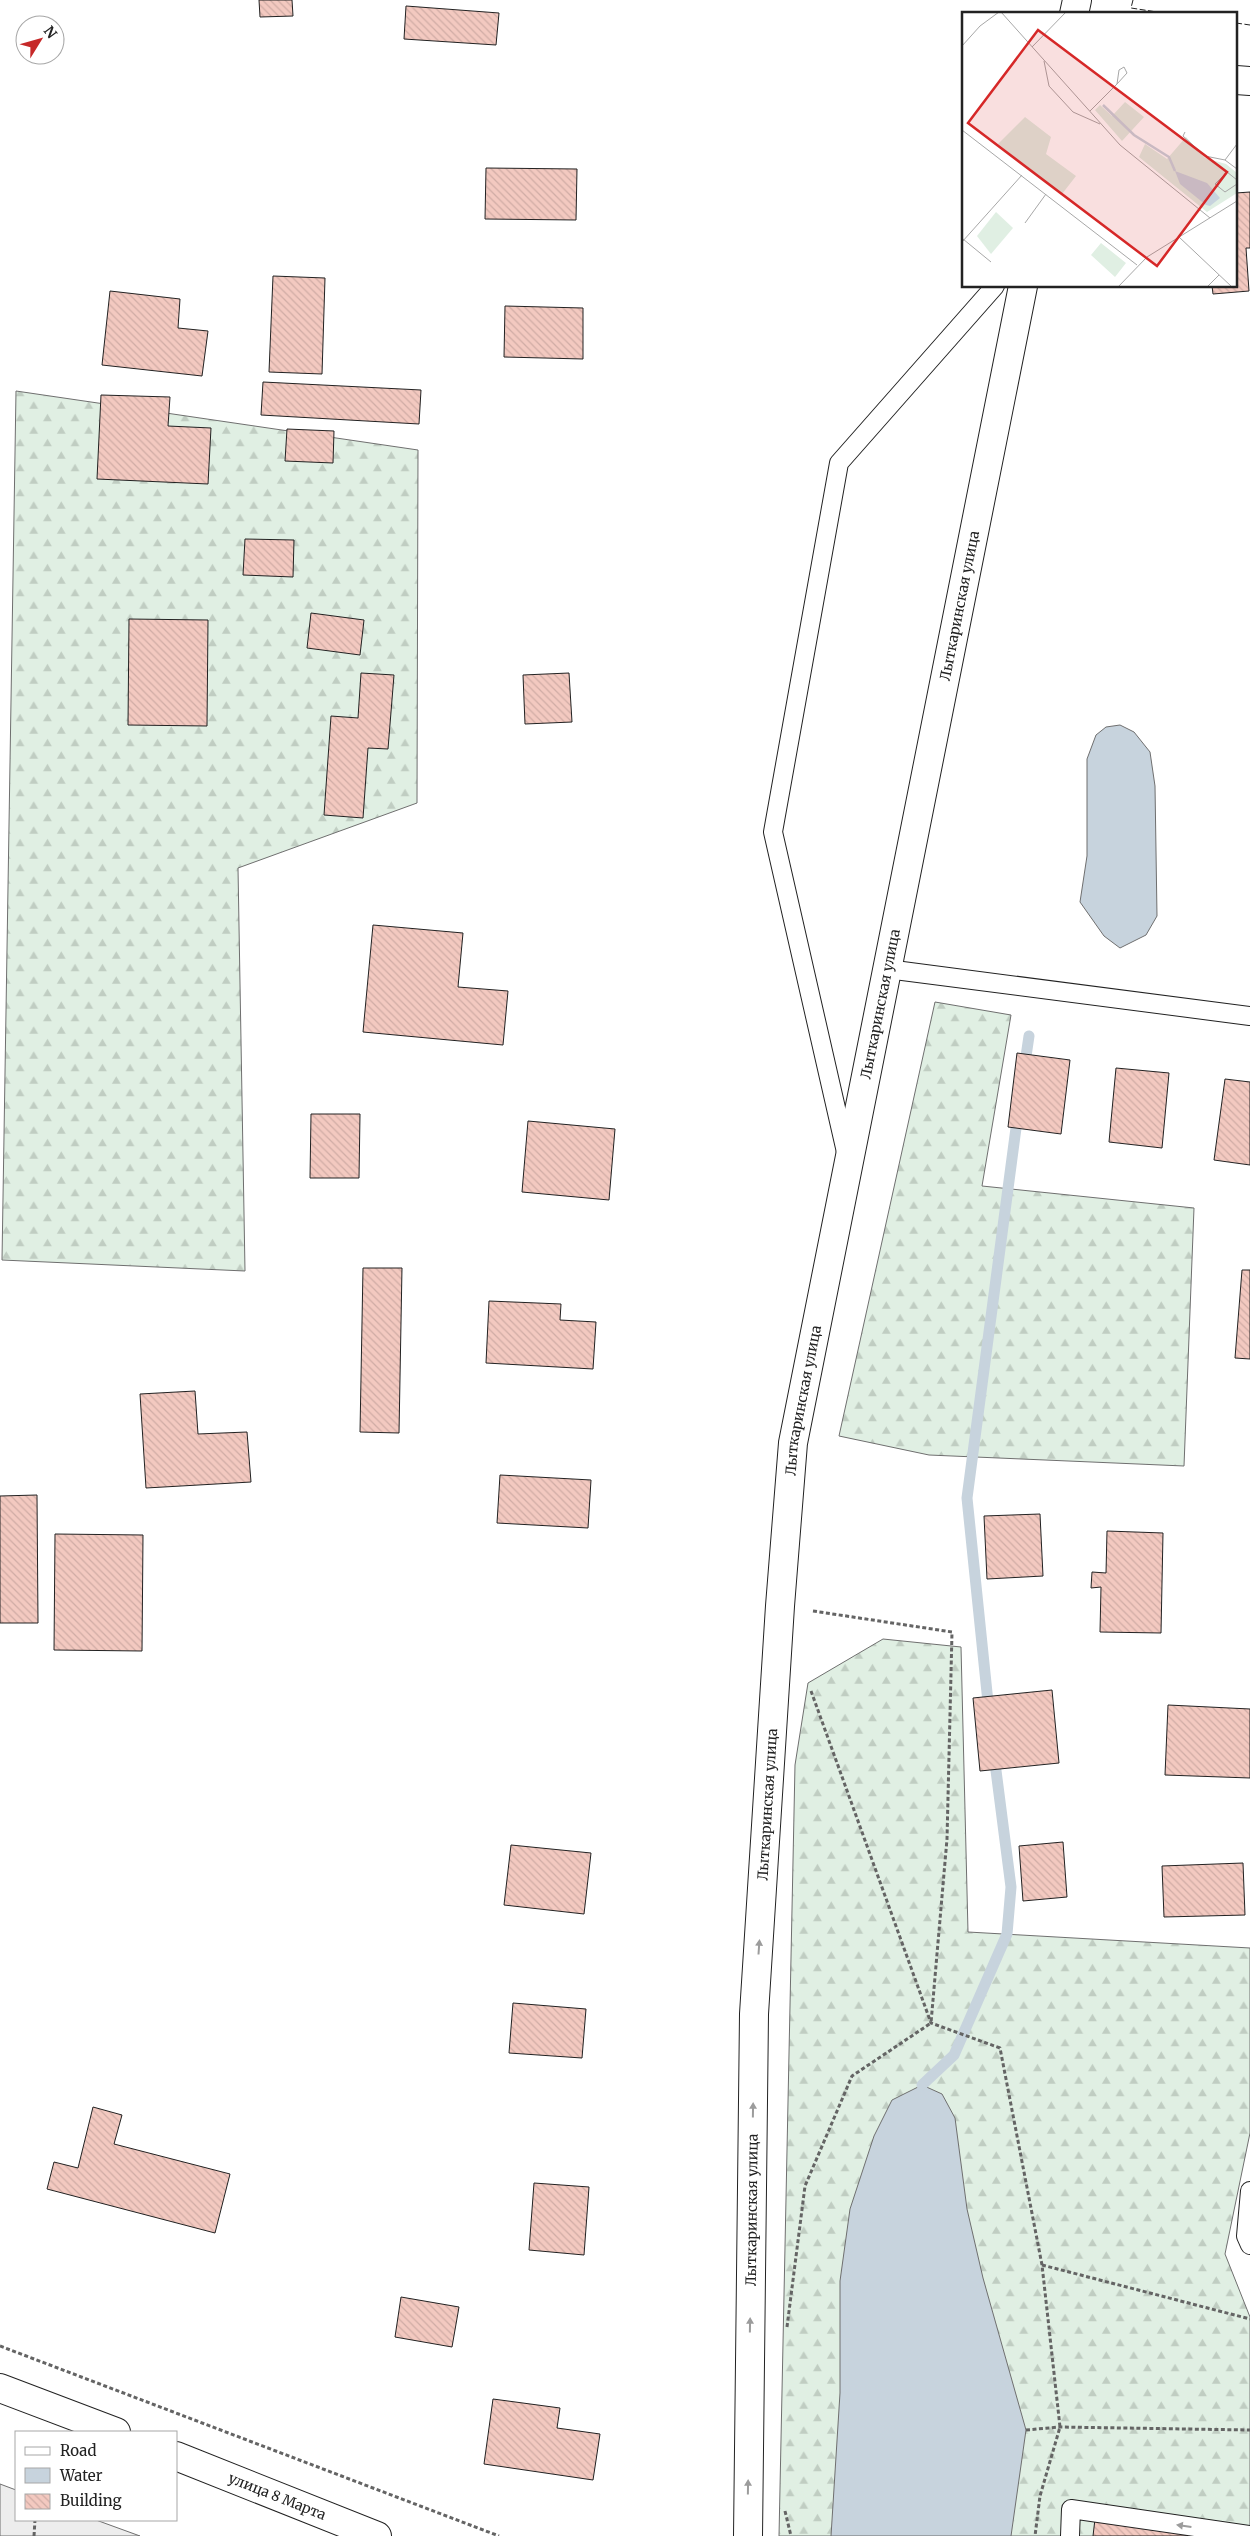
<svg xmlns="http://www.w3.org/2000/svg" width="1250" height="2536" viewBox="0 0 1250 2536" font-family="Merriweather,serif">
  <style>
    .forest { fill: url(#forest-firs); stroke: #6f6f6f }
    .parking { fill: #ededed; stroke: #6f6f6f }
    .water { fill: #c7d3dd; stroke: #6f6f6f }
    .lines { fill: none; stroke-linecap: round; stroke-linejoin: round }
    .stream { stroke: #c7d3dd; stroke-width: 11 }
    .building { fill: url(#building-back-hatch); stroke: #222 }
    .lane-casing { stroke: #222; stroke-width: 20 }
    .street-casing { stroke: #222; stroke-width: 30 }
    .secondary-casing { stroke: #222; stroke-width: 30 }
    .path { stroke: #646464; stroke-width: 3; stroke-dasharray: 4 2.5; stroke-linecap: butt }
    .lane { stroke: #fff; stroke-width: 18 }
    .street { stroke: #fff; stroke-width: 28 }
    .secondary { stroke: #fff; stroke-width: 28 }
    .fence { stroke: #222; stroke-width: 1; stroke-dasharray: 6 2.5; stroke-linecap: butt }
    .oneway { fill: #9c9c9c }
    .labels { text-anchor: middle; dominant-baseline: central; stroke-width: 4; stroke-linejoin: round; paint-order: stroke }
    .street-label { font-size: 14px; fill: #222; stroke: #fff }
    .inset-river { fill: none; stroke: #c7d3dd; stroke-width: 2.5 }
    .inset-road { fill: none; stroke: #a7a7a7; stroke-width: 1 }
    .view { fill: #d62828; fill-opacity: 0.15; stroke: #d62828; stroke-width: 2.5 }
    .inset-edge { fill: none; stroke: #222; stroke-width: 2.5 }
  </style>
  <defs>
    <pattern id="forest-firs" width="22" height="20" patternUnits="userSpaceOnUse" patternTransform="scale(1.25)"><rect width="22" height="20" fill="#e0efe3"/><path d="M5 1l3.5 6h-7zM16 11l3.5 6h-7z" fill="#c0cdc2"/></pattern>
    <pattern id="building-back-hatch" width="6" height="6" patternUnits="userSpaceOnUse" patternTransform="scale(1.25)"><rect width="6" height="6" fill="#f3c9c0"/><path d="M-1 5l2 2M0 0l6 6M5-1l2 2" fill="none" stroke="#d0aca5"/></pattern>
  </defs>
  <rect width="100%" height="100%" fill="#fff"/>
  <!-- forest -->
  <path class="forest" d="M16,391L418,450L417,803L238,868L245,1271L2,1260Z
    M935,1002L1011,1015L982,1186L1194,1208L1184,1466L929,1455L839,1436Z
    M883,1639L961,1647L968,1932L1250,1948V2133L1225,2254L1250,2317V2536H779L795,1765L808,1683Z"/>
  <!-- parking -->
  <path class="parking" d="M0,2484L16,2490V2520H96L140,2536H0Z"/>
  <!-- water -->
  <path class="water" d="M1120,725L1134,732L1150,752L1155,786L1157,916L1146,935L1120,948L1104,936L1080,902L1087,856V759L1096,735L1106,727Z
    M922,2085L942,2094L955,2118L967,2209L983,2278L1026,2430L1011,2536H831L840,2393V2281L850,2209L874,2136L892,2100Z"/>
  <g class="lines">
    <!-- stream -->
    <path class="stream" d="M1024,1070L1029,1036
      M989,1712L967,1498L1018,1113
      M922,2085L954,2055L1007,1934L1011,1887L994,1755"/>
  </g>
  <!-- building -->
  <path class="building" d="M259,0H292L293,16L260,17Z
    M406,6L499,13L496,45L404,39Z
    M486,168L577,169L576,220L485,219Z
    M1250,192V248H1246L1249,291L1213,294L1212,286H1236V193Z
    M273,276L325,278L322,374L269,372Z
    M110,291L180,299L178,328L208,331L202,376L102,365Z
    M505,306L583,308V359L504,357Z
    M263,382L421,390L419,424L261,415Z
    M101,395L170,397L168,426L211,428L208,484L97,479Z
    M287,429L334,431L333,463L285,461Z
    M245,539L294,540L293,577L243,575Z
    M311,613L364,620L360,655L307,648Z
    M129,619L208,620L207,726L128,725Z
    M361,673L394,675L388,749L368,748L363,818L324,815L331,716L358,718Z
    M569,673L572,722L525,724L523,675Z
    M373,925L463,933L458,987L508,991L503,1045L363,1032Z
    M1017,1053L1070,1060L1061,1134L1008,1127Z
    M1116,1068L1169,1073L1162,1148L1109,1142Z
    M1225,1079L1250,1082V1165L1214,1160Z
    M311,1114H360L359,1178H310Z
    M528,1121L615,1129L609,1200L522,1192Z
    M363,1268H402L399,1433L360,1432Z
    M1242,1270H1250V1359L1235,1358Z
    M489,1301L561,1304L560,1320L596,1322L593,1369L486,1363Z
    M195,1391L198,1434L247,1432L251,1482L146,1488L140,1394Z
    M500,1475L591,1480L588,1528L497,1523Z
    M37,1495L38,1623H0V1496Z
    M1040,1514L1043,1576L987,1579L984,1516Z
    M1107,1531L1163,1533L1161,1633L1100,1632L1101,1587L1091,1588L1092,1572L1106,1573Z
    M55,1534L143,1535L142,1651L54,1650Z
    M1052,1690L1059,1763L980,1771L973,1698Z
    M1168,1705L1250,1709V1778L1165,1775Z
    M1063,1842L1067,1897L1023,1901L1019,1846Z
    M511,1845L591,1853L584,1914L504,1905Z
    M1243,1863L1245,1915L1164,1917L1162,1866Z
    M513,2003L586,2009L582,2058L509,2053Z
    M93,2107L122,2115L114,2144L230,2174L215,2233L47,2189L54,2162L78,2168Z
    M534,2183L589,2187L584,2255L529,2250Z
    M401,2297L459,2307L452,2347L395,2337Z
    M493,2399L560,2408L557,2428L600,2434L593,2480L484,2464Z
    M1095,2519L1193,2536H1093Z"/>
  <g class="lines">
    <defs>
      <path id="lane" d="M887,969L1250,1016
        M846,1152L773,832L839,463L995,286
        M1250,2191L1246,2236L1250,2245
        M1070,2536L1071,2509L1250,2535"/>
      <g id="street">
        <path d="M1074,14L1077,0"/>
        <path d="M1236,80L1250,81"/>
        <path id="s1" d="M748,2536L754,2014L780,1606L793,1443L1023,286"/>
      </g>
      <g id="secondary">
        <path d="M0,2388L116,2432"/>
        <path id="s2" d="M176,2456L377,2536"/>
      </g>
    </defs>
    <!-- lane casing -->
    <use href="#lane" class="lane-casing"/>
    <!-- street casing -->
    <use href="#street" class="street-casing"/>
    <!-- secondary casing -->
    <use href="#secondary" class="secondary-casing"/>
    <!-- path -->
    <path class="path" d="M813,1611L952,1632L947,1839L931,2023
      M811,1691L931,2023L1000,2048L1042,2265L1060,2427L1040,2496L1035,2536
      M1042,2265L1250,2319
      M787,2327L805,2186L852,2076L931,2023
      M0,2346L499,2536
      M1026,2430L1060,2427L1250,2430
      M785,2511L791,2536
      M34,2536L35,2520"/>
    <!-- lane -->
    <use href="#lane" class="lane"/>
    <!-- street -->
    <use href="#street" class="street"/>
    <!-- secondary -->
    <use href="#secondary" class="secondary"/>
    <!-- fence -->
    <path class="fence" d="M1133,0L1131,8L1170,14
      M1236,23L1250,25"/>
  </g>
  <!-- one-way arrows -->
  <defs><path id="oneway-solid" d="M-6-.8H1V-3.2L6.5 0L1 3.2V.8H-6Z" transform="scale(1.25)"/></defs>
  <g class="oneway">
    <use href="#oneway-solid" transform="translate(759 1947) rotate(-86)"/>
    <use href="#oneway-solid" transform="translate(753 2110) rotate(-89)"/>
    <use href="#oneway-solid" transform="translate(750 2325) rotate(-89)"/>
    <use href="#oneway-solid" transform="translate(748 2487) rotate(-89)"/>
    <use href="#oneway-solid" transform="translate(1184 2526) rotate(-172)"/>
  </g>
  <g class="labels">
    <!-- street labels -->
    <g class="street-label">
      <text stroke="none"><textPath href="#s1" startOffset="1948">Лыткаринская улица</textPath></text>
      <text stroke="none"><textPath href="#s1" startOffset="1542">Лыткаринская улица</textPath></text>
      <text stroke="none"><textPath href="#s1" startOffset="1138">Лыткаринская улица</textPath></text>
      <text stroke="none"><textPath href="#s1" startOffset="732">Лыткаринская улица</textPath></text>
      <text stroke="none"><textPath href="#s1" startOffset="326">Лыткаринская улица</textPath></text>
      <text stroke="none"><textPath href="#s2" startOffset="109">улица 8 Марта</textPath></text>
    </g>
  </g>
  <!-- overview -->
  <g transform="translate(962 12)">
    <rect width="275" height="275" fill="#fff"/>
    <path d="M34,200L51,216L29,242L15,224Z" fill="#e0efe3"/>
    <path d="M163,90L182,105L160,129L133,98L138,93L150,104ZM63,105L89,125L84,142L114,164L100,182L36,132ZM224,125L243,146L264,152L275,161V181L245,200L177,145L183,132L205,147ZM139,231L164,251L153,265L129,243Z" fill="#e0efe3"/>
    <path d="M213,159L245,171L258,186L248,194L244,193L218,172Z" fill="#c7d3dd"/>
    <path class="inset-river" d="M141,93L172,123L207,145L213,159"/>
    <path class="inset-road" d="M39,0L158,133L248,206M0,34L18,14L37,0M70,35L104,0M82,49L87,74L111,100L138,112M128,99L155,72L157,58L162,55L165,61L155,72M0,118L175,253M223,120L221,124L243,144L263,148M275,132L263,148L275,157M275,168L265,160L253,172L263,180L275,172M63,211L84,182M217,225L270,275M1,227L29,250M0,230L60,163M156,275L185,245L275,189M245,275L257,263"/>
    <path class="view" d="M76,18L265,160L195,254L6,111Z"/>
    <rect width="275" height="275" class="inset-edge"/>
  </g>
  <!-- legend -->
  <rect x="15" y="2431" width="162" height="90" fill="#ffffff" stroke="#a7a7a7"/>
  <rect x="25" y="2447" width="25" height="8" fill="#ffffff" stroke="#a7a7a7"/>
  <text x="60" y="2456" font-size="15" fill="#222222">Road</text>
  <rect x="25" y="2468" width="25" height="15" fill="#c7d3dd" stroke="#a7a7a7"/>
  <text x="60" y="2481" font-size="15" fill="#222222">Water</text>
  <rect x="25" y="2494" width="25" height="15" fill="url(#building-back-hatch)" stroke="#a7a7a7"/>
  <text x="60" y="2506" font-size="15" fill="#222222">Building</text>
  <!-- north arrow -->
  <g transform="translate(40 40) rotate(53)"><circle r="24" fill="#ffffff" stroke="#a7a7a7"/>
  <path d="M0-4L9 19L0 12L-9 19Z" fill="#c62828"/>
  <text y="-8" font-size="14" font-weight="bold" text-anchor="middle" fill="#222222">N</text>
  </g>
</svg>
